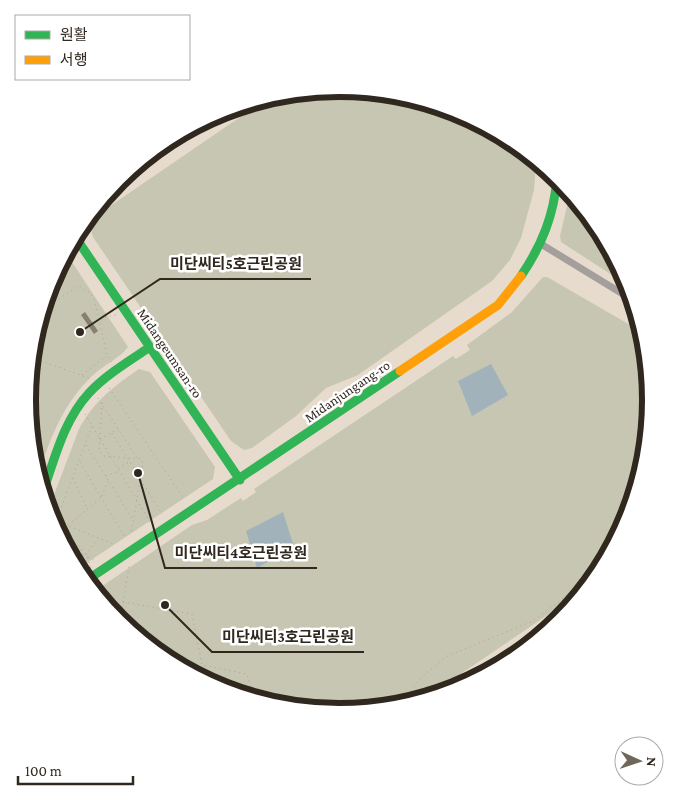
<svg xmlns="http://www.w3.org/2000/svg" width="679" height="801" viewBox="0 0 679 801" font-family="'Crimson Pro','Noto Sans KR',serif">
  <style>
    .green { fill: #c6c6b2 }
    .water { fill: #a1b2bb }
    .building { fill: #877f74 }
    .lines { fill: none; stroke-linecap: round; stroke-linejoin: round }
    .path { stroke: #a9a29c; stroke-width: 1; stroke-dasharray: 1 4; stroke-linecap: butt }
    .street { stroke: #a49e9c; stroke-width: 7 }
    .fast { stroke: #30b455; stroke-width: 9 }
    .slow { stroke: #ff9f0a; stroke-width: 9 }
    .labels { text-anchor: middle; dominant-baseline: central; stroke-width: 5; stroke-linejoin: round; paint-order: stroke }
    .street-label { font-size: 14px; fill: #30281e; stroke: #fff }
    .rim { fill: none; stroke: #30281e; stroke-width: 6 }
    .leader { fill: none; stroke: #30281e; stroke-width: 2 }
    .callout-dot { fill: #30281e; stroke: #fff; stroke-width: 2 }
    .callout-label { font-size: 15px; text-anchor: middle; font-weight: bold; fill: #30281e; stroke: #fff; stroke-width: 5; stroke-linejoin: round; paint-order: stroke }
  </style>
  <rect width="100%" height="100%" fill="#e6dbcc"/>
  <!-- green -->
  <path class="green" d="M340,89L459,112L536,163L534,190L521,238L510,260L492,281L358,375L326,388L296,416L252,448L244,450L231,441L93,237C89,226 91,220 100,213L258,105Z
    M570,194L628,281L629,286L561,242L560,236Z
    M68,256L128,347C119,359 102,366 92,376C65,402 53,432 41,466L28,400L51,281Z
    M543,277H547L637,329L651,401L628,520L577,595L431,694L339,712L220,689L119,621L98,589L192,525L207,520L241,498L243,501L256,492L254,489L453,356L456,359L470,350L467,345L512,312Z
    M139,369L150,372L215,467L213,479L82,566L51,520L49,508L79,429C95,400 112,388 139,369Z"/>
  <!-- water -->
  <path class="water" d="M491,364L508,395L472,416L458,381Z
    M283,512L294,547L257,568L246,531Z
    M566,612L560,621L459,689L446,691Z"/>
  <!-- building -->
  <path class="building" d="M85,312L98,331L94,334L81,315Z"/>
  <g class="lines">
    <!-- path -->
    <path class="path" d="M48,296L52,301
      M46,307L79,286L89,292L94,298L107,355L112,362
      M100,318L116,315
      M36,359L91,379
      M82,375L106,356
      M109,388L184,499
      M98,398L137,458
      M102,403L99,451L104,456L141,459L143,463L131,535
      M85,414L150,522
      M112,433L162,514
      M100,439L118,429
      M86,445L133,520
      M80,462L126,539
      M118,468L129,462
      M106,476L119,471
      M73,478L87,508
      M51,519L116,545
      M56,521L92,426
      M68,525L101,498L108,481
      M69,547L78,545L86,553L91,568
      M71,549L77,548C84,551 85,559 82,565
      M88,557L94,560
      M80,563L98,538
      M96,583L107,599
      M123,602L192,614L202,665L247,674L254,696
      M120,622L129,566
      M405,699L421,678L445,657L533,621L580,586L600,562"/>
    <!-- street -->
    <path class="street" d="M116,184L224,111
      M541,244L631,299"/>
    <!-- fast -->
    <path class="fast" d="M78,241L240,480
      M521,276C542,245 554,215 557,178
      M45,486C56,454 65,419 89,393C106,375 129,361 150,347
      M90,578L400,371"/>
    <!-- slow -->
    <path class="slow" d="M400,371L498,305L521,276"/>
  </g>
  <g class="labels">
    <!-- street labels -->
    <g class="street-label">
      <text transform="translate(170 353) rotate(56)">Midangeumsan-ro</text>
      <text transform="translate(347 391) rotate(-34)">Midanjungang-ro</text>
    </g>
  </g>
  <!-- crop -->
  <path d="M0 0H679V801H0ZM36 400a303 303 0 1 1 606 0a303 303 0 1 1-606 0Z" fill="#fff" fill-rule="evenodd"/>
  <path class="rim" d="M36 400a303 303 0 1 1 606 0a303 303 0 1 1-606 0Z"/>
  <!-- callouts -->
  <path class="leader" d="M80 332L160 279H311M138 473L165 568H317M165 605L212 652H364"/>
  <g class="callout-dot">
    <circle cx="80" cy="332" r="5"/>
    <circle cx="138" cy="473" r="5"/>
    <circle cx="165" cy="605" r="5"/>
  </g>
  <g class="callout-label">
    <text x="236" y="269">미단씨티5호근린공원</text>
    <text x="241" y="558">미단씨티4호근린공원</text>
    <text x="288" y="642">미단씨티3호근린공원</text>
  </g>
  <!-- legend -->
  <rect x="15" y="15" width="175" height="65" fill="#ffffff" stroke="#aca9a5"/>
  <rect x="25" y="31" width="25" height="8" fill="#30b455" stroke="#aca9a5"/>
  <text x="60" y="40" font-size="15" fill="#30281e">원활</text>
  <rect x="25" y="56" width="25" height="8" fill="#ff9f0a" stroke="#aca9a5"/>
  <text x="60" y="65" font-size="15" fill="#30281e">서행</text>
  <!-- north arrow -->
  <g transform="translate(639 761) rotate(93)"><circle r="24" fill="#ffffff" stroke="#aca9a5"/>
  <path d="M0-4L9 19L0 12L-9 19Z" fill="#70675b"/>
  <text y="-8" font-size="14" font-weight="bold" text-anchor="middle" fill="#30281e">N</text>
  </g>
  <!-- scale -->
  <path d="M18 776v8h115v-8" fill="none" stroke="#30281e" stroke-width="2.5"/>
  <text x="25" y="776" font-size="15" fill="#30281e" stroke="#ffffff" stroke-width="4" paint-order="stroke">100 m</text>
</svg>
